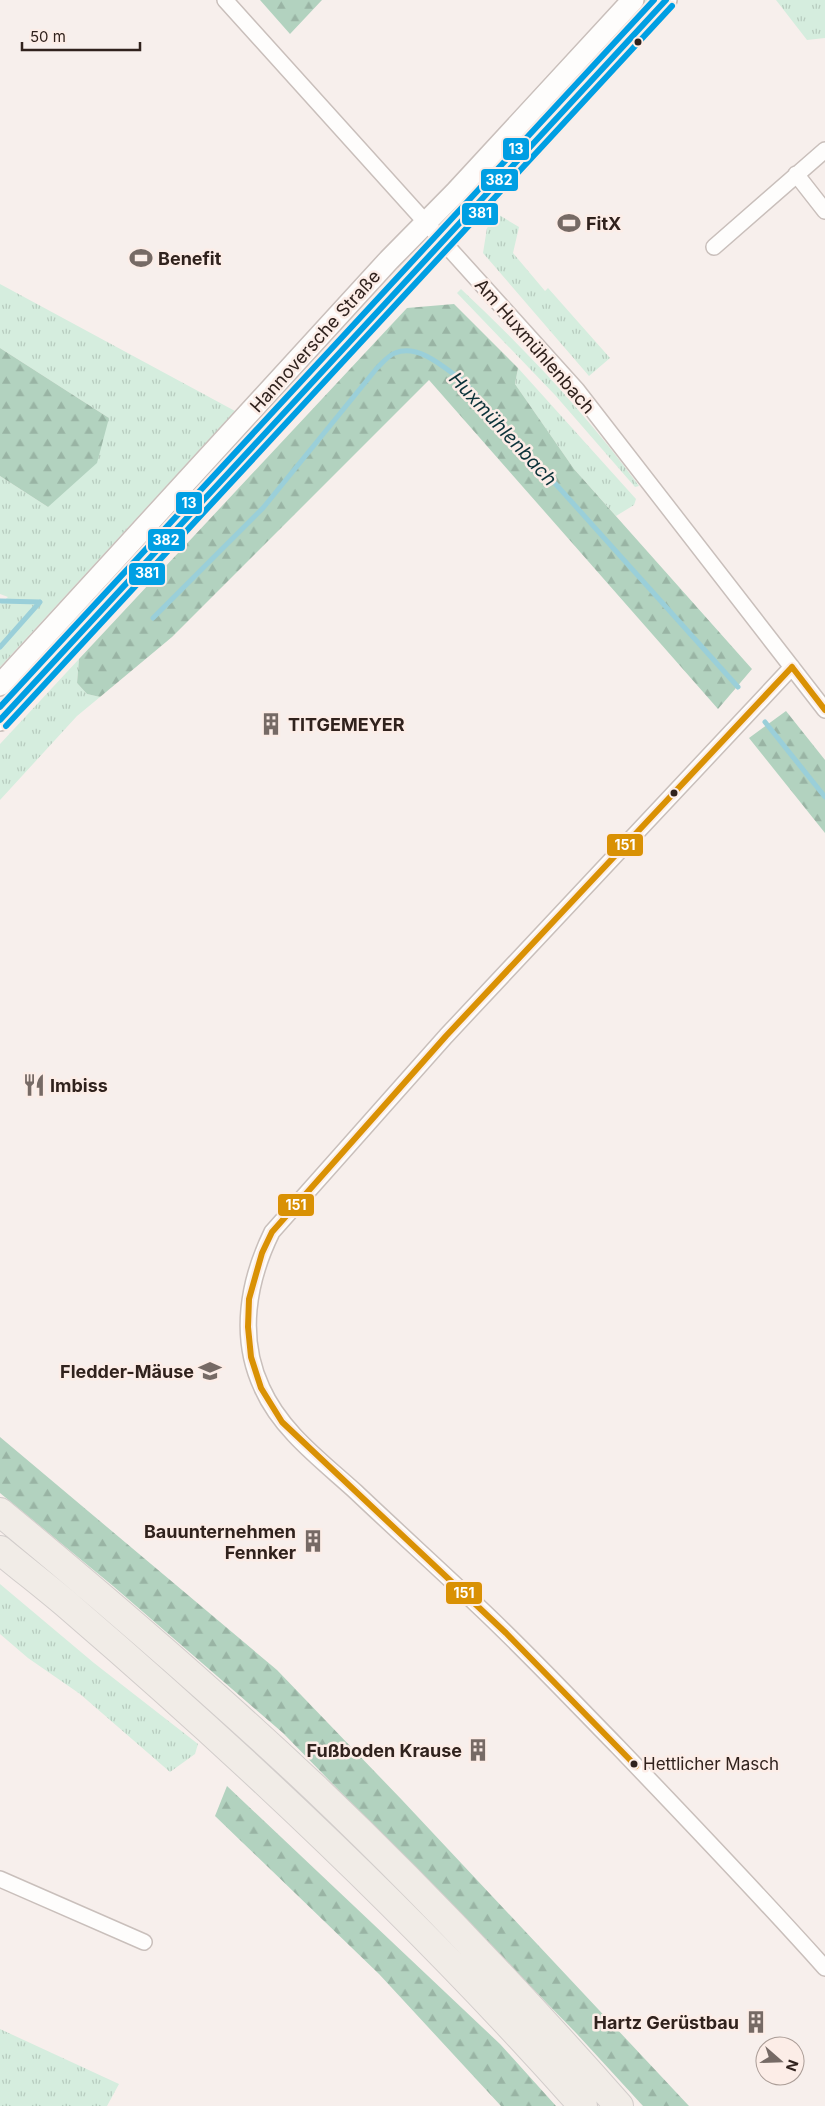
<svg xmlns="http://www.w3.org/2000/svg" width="825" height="2106" viewBox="0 0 825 2106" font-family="Inter,sans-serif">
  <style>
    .grass { fill: url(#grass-tufts) }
    .forest { fill: url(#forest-firs) }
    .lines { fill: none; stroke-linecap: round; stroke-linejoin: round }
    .stream { stroke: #9acfd9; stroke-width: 5 }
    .minor-casing { stroke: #c9bfbb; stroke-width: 18 }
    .secondary-casing { stroke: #c9bfbb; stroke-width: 24 }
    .motorway-casing { stroke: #d2cdcb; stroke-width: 30 }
    .minor { stroke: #fefdfc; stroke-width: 15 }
    .secondary { stroke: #fefdfc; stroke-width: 21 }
    .motorway { stroke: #f1ece7; stroke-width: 28 }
    .bus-1-casing { stroke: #fcede7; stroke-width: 10 }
    .bus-2-casing { stroke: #fcede7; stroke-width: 10 }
    .bus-3-casing { stroke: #fcede7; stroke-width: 10 }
    .bus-4-casing { stroke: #fcede7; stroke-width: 10 }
    .bus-1 { stroke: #d99104; stroke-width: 6 }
    .bus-2 { stroke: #009fe3; stroke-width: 6 }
    .bus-3 { stroke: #009fe3; stroke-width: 6 }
    .bus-4 { stroke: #009ee3; stroke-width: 6 }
    .bus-dot { fill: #30221d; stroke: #fcede7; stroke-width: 2 }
    .labels { text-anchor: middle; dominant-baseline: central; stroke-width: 5; stroke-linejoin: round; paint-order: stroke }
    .bus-label { font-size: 17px; fill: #30221d; stroke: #fcede7; text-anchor: start }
    .poi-label { font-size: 18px; font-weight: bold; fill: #30221d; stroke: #fcede7; text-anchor: start }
    .street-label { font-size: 18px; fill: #30221d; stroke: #fcede7 }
    .water-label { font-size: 19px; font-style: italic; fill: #0a3239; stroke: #fcede7 }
    .line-badge { stroke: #fcede7; stroke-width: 2 }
    .badge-label { font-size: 14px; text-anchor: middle; font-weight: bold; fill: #fff }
  </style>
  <defs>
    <pattern id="grass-tufts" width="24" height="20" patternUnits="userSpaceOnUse" patternTransform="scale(1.25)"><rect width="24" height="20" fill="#d5edde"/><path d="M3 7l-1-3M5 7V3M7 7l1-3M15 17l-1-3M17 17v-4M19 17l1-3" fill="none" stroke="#b7cbbe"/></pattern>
    <pattern id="forest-firs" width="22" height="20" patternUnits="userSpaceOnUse" patternTransform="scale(1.25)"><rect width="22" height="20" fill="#b2d2bf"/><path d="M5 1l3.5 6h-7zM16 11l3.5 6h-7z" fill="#99b4a4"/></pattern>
  </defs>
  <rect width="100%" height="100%" fill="#f7efec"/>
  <!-- grass -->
  <path class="grass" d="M640,0H657L473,199L470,195L597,58L624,17Z
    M776,0H825V38L807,40Z
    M499,215L519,227L513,253L545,291L548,288L610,358L589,376L483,253L487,228Z
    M0,284L235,411L0,667V604L8,597L0,594V476L48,507L109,418L0,348Z
    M461,289C525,349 587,415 639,486L635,487L555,395L457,293Z
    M518,368L636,499L634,505L616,516L574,469L515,384Z
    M79,659L77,683L87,694L100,697L77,716L0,800V744Z
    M0,1584L94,1663L198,1744L195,1754L170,1772L80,1694L28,1658L0,1634Z
    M0,2029L119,2084L107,2106H0Z"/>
  <!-- forest -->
  <path class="forest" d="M260,0H322L290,34Z
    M454,304L518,368L515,384L574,469L752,669L718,709L429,380L172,637L100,697L87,694L77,683L79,659L407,308Z
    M0,348L109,418L97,463L48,507L0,476Z
    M786,711L825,760V833L749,738Z
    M0,1437L277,1670L402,1800L689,2106H643L577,2034L283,1733L113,1586L0,1493Z
    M227,1786L500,2044L556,2106H501L379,1974L215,1816Z"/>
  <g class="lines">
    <!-- stream -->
    <path class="stream" d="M0,601L40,602
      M153,618L263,508L377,368C382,363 389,355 395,353C419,343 446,369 464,382L738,687
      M0,647L40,602
      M765,722L825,797"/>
    <defs>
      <path id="minor" d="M225,0L577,390L825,710
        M796,174L825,211
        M714,247L825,150
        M792,667L446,1036L272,1232C248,1281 238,1337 262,1388C281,1431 322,1461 356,1492C396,1530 437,1567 477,1605C526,1651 572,1700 618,1747C688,1820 758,1893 825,1968
        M0,1879L144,1942"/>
      <path id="secondary" d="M0,685L389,260L456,192L633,0
        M0,720L403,283C494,192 578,94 666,0"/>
      <path id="motorway" d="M0,1512C108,1601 213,1692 315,1788C421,1889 522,1996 619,2106
        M0,1550C24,1570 49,1589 72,1609C252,1764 425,1928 583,2106"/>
    </defs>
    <!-- minor casing -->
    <use href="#minor" class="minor-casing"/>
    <!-- secondary casing -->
    <use href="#secondary" class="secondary-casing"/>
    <!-- motorway casing -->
    <use href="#motorway" class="motorway-casing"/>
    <!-- minor -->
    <use href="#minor" class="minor"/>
    <!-- secondary -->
    <use href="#secondary" class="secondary"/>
    <!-- motorway -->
    <use href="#motorway" class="motorway"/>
    <defs>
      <path id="bus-1" d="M792,667L825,710
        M636,1766L506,1633L282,1422L261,1388L251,1357L248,1327L249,1299L262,1253L272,1232L446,1036L792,667"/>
      <path id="bus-2" d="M0,720L666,0"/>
      <path id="bus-3" d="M6,726L672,6"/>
      <path id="bus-4" d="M0,707L654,0"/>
    </defs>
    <!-- bus-1 casing -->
    <use href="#bus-1" class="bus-1-casing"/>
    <!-- bus-2 casing -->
    <use href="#bus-2" class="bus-2-casing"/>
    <!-- bus-3 casing -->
    <use href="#bus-3" class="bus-3-casing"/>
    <!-- bus-4 casing -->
    <use href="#bus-4" class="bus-4-casing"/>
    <!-- bus-1 -->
    <use href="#bus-1" class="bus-1"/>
    <!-- bus-2 -->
    <use href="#bus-2" class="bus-2"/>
    <!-- bus-3 -->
    <use href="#bus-3" class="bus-3"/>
    <!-- bus-4 -->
    <use href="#bus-4" class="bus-4"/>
  </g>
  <!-- icons -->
  <defs>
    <symbol id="stadium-bare" viewBox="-9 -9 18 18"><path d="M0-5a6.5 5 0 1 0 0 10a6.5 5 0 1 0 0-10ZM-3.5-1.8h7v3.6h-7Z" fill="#766a65" stroke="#fcede7" stroke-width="2.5" paint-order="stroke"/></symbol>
    <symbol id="building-bare" viewBox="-9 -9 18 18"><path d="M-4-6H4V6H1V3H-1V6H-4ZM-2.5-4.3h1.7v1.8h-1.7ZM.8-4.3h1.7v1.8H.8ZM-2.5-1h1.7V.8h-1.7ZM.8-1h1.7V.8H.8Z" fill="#766a65" stroke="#fcede7" stroke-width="2.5" paint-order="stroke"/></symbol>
    <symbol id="restaurant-bare" viewBox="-9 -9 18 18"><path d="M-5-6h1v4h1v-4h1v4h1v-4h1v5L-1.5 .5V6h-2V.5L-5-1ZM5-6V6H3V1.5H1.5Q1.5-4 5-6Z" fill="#766a65" stroke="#fcede7" stroke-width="2.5" paint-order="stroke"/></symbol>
    <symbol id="school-bare" viewBox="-9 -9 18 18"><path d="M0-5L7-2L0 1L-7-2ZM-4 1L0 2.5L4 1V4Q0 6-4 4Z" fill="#766a65" stroke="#fcede7" stroke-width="2.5" paint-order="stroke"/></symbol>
  </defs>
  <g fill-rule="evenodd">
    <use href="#stadium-bare" x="553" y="207" width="32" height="32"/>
    <use href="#stadium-bare" x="125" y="242" width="32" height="32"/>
    <use href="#building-bare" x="255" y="708" width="32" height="32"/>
    <use href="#restaurant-bare" x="18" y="1069" width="32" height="32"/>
    <use href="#school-bare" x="194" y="1355" width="32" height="32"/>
    <use href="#building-bare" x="297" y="1525" width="32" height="32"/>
    <use href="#building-bare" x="462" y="1734" width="32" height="32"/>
    <use href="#building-bare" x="740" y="2006" width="32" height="32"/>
  </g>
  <!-- markers -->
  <g class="bus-dot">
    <circle cx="638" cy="42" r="4.5"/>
    <circle cx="674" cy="793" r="4.5"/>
    <circle cx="634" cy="1764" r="4.5"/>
  </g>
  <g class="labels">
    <!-- bus labels -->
    <g class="bus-label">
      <text x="643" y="1764">Hettlicher Masch</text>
    </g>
    <!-- poi labels -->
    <g class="poi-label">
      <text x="586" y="223">FitX</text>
      <text x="158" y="258">Benefit</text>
      <text x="288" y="724">TITGEMEYER</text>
      <text x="50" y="1085">Imbiss</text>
      <text x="194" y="1371" text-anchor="end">Fledder-Mäuse</text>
      <text x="296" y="1531" text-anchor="end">Bauunternehmen<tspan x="296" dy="21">Fennker</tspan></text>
      <text x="462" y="1750" text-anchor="end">Fußboden Krause</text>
      <text x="739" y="2022" text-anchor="end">Hartz Gerüstbau</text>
    </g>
    <!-- street labels -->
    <g class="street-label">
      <text transform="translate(315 341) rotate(-48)">Hannoversche Straße</text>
      <text transform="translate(535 346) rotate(49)">Am Huxmühlenbach</text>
    </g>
    <!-- water labels -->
    <g class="water-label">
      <text transform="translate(503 429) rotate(47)">Huxmühlenbach</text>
    </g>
  </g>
  <g class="line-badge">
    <rect x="502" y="137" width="28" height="24" rx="5" fill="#009ee3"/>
    <rect x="480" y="168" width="39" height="24" rx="5" fill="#009fe3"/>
    <rect x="461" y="202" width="38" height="24" rx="5" fill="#009fe3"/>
    <rect x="175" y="491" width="28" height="24" rx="5" fill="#009ee3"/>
    <rect x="147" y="528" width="39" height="24" rx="5" fill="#009fe3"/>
    <rect x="128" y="562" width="38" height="24" rx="5" fill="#009fe3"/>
    <rect x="606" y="833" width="38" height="24" rx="5" fill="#d99104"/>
    <rect x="277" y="1193" width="38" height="24" rx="5" fill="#d99104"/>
    <rect x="445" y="1581" width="38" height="24" rx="5" fill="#d99104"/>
  </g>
  <g class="badge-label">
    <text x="516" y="154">13</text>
    <text x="499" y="185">382</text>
    <text x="480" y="218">381</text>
    <text x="189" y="508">13</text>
    <text x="166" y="545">382</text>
    <text x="147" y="578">381</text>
    <text x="625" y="850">151</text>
    <text x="296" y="1210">151</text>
    <text x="464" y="1598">151</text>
  </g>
  <!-- north arrow -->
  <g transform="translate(780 2061) rotate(110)"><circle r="24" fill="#fcede7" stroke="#aa9c96"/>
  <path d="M0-4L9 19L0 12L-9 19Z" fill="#766a65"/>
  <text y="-8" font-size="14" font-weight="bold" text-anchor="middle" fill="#30221d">N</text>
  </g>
  <!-- scale -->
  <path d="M22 42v8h118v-8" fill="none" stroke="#30221d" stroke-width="2.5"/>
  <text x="30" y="42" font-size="15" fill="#30221d" stroke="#fcede7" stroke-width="4" paint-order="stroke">50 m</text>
</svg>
